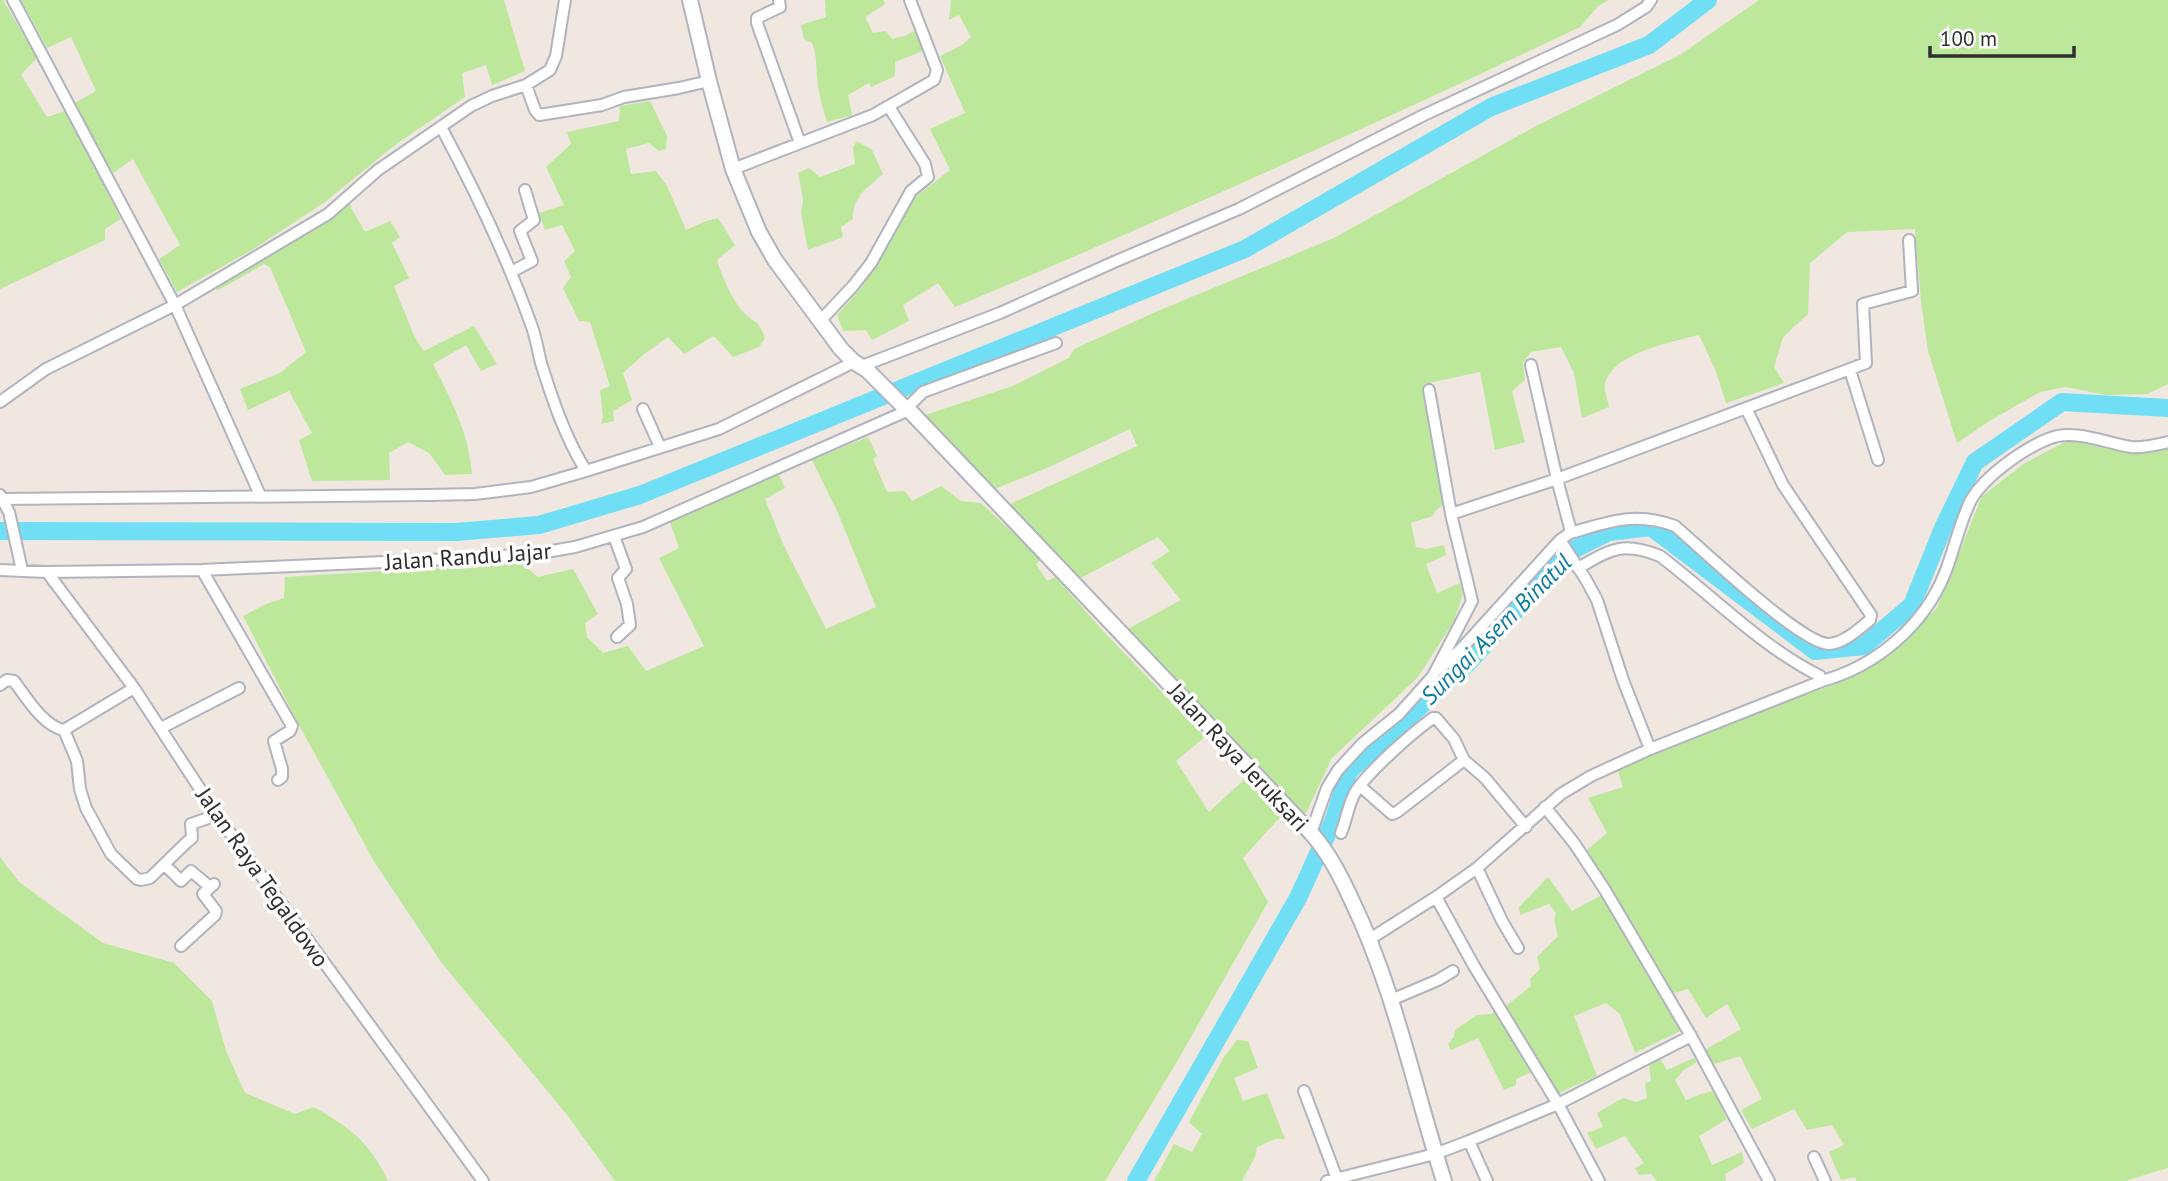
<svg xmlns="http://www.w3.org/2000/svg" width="2168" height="1181" viewBox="0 0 2168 1181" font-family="'PT Sans',sans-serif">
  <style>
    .green { fill: #bde89b }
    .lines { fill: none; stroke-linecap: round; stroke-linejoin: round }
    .river { stroke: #70def5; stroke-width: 18 }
    .street-casing { stroke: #b0b4be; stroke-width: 14 }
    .secondary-casing { stroke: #b0b4be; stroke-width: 18 }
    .street { stroke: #fff; stroke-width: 10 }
    .secondary { stroke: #fff; stroke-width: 14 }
    .labels { text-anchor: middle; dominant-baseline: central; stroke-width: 7; stroke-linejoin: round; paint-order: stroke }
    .street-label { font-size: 23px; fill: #2e2e2e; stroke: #fff }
    .water-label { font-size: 24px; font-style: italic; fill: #087ba0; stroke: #fff }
  </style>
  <rect width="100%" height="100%" fill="#efe7e0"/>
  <!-- green -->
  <path class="green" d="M0,0H3L37,58L21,75L47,117L65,111L121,219L105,229V240L0,289Z
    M21,0H504L525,71L492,85L486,65L462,73L465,97L395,145L325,202L252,250L177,292L159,259L180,245L133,159L113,173L73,104L96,91L71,37L47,48Z
    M825,0H883L885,4L865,17L873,33L886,31L892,39L905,36L916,30L923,51L895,62V76L871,87L869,83L848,95L852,115L827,122C822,107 818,92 817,77C816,63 817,57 812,43L804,39L801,25L826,17Z
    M951,0H1609L1598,6L1580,27C1374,125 1166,219 955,307L938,283L903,305L909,321L872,340L866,330L843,331L837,315L861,288L886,249L909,202L950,170L930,129L965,113L940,56L962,45L971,37L959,15L949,20Z
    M1759,0H2168V384L2147,394L2106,395L2065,387L2040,392L1991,420L1957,443L1928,351L1921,302L1915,229L1847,232L1810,263L1808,314L1783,337L1774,367L1784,383L1726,403L1715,369L1699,335C1672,342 1611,353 1605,385C1604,391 1608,400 1609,407L1582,418L1574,373L1561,347L1531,352L1523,363L1525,380L1512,391L1525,442L1495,450L1480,372L1424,384L1443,505L1435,511L1433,516L1411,523L1416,547L1426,549L1444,545L1446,555L1426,564L1437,593L1460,583L1463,594L1454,621L1418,677L1332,758L1306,813L1294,808L1126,630L1181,600L1151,563L1170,551L1158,537L1077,580L1006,506L1137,446L1130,429L1047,468L992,490L919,417L1013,386L1069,358L1074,349L1160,310L1334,238L1536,126L1680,55Z
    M650,101L667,136L666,149L659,151L649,143L626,149L631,174L656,171L667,186L686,230L706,221L718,218L735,245L717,260C722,276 729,293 739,307C750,322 759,318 765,338L759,347L733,357L714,336L684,354L668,337L644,354L623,373L632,400L613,411L614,421L601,424L603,417L600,390L610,386L590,322L579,321L563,288L571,277L564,261L575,251L562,225L545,230L539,213L564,205L546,167L571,144L567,132L619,121L620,106Z
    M857,141L872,150L883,174C868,187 852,197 853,219L841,227L843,237L808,250L801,213L803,199L798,173L809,168L820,177L855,164L853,147Z
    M349,204L365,232L390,221L400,237L392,243L409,278L394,286L415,338L424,351L474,326L497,364L481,371L466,345L433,364C451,399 469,434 472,474L445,475L429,453L408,442L389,453L390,480L312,481L299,440L312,433L289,391L248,410L240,389L280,373L306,352L270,267L264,264L217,291L214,284Z
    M868,437L877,456L873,459L887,492L905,491L912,501L941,486L961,501L981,503L1041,559L1036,564L1047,581L1055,577L1105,633L1205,737L1176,761L1209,812L1249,775L1253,780L1283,814L1243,858L1268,902L1175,1065L1105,1181H615L568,1116L441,962L375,863L300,727L243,616L266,604L284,598L285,577L521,563L538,577L573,569L598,614L585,623L587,637L603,653L628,646L646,671L704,646L659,558L679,548L670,522L778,473L785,488L765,499L783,544L826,629L876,607L838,513L812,460Z
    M2069,440L2122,452L2162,451L2168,448V1168L2125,1181H1857L1855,1177L1841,1180L1829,1152L1844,1145L1832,1125L1807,1130L1794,1109L1752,1129L1741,1110L1762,1099L1740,1056L1712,1065L1705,1050L1741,1029L1727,1004L1706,1018L1688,989L1671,994L1587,850L1607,833L1588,798L1623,787L1617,768L1756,711L1833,685L1888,657L1937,608L1982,496L2025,463Z
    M0,857L19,882L103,943L174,963L212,1001L226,1051L245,1093L295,1114L314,1107C351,1129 369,1141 388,1181H0Z
    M1548,877L1572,911L1602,895L1677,1019L1680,1031L1635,1053L1620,1014L1606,1003L1574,1016L1597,1076L1559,1093L1506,1006L1531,986L1530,979L1540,969L1537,957L1558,936L1554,920L1556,913L1549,904L1520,915L1519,907Z
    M1497,1010L1534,1071L1516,1079V1085L1504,1090L1478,1038L1451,1050L1448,1044L1454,1037L1455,1030L1477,1015L1491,1014Z
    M1237,1040L1248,1041L1258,1068L1234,1078L1243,1101L1267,1093L1285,1139H1275L1257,1147L1255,1157L1242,1181H1154L1174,1144L1192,1152L1202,1134L1189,1122L1224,1057Z
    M1694,1058L1697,1062L1684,1070L1675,1080L1686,1100L1701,1094L1714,1091L1727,1119L1699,1136L1712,1165L1742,1152L1744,1163L1725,1174L1726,1181H1657L1651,1174L1639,1175L1635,1168L1644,1163L1625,1136L1596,1149L1587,1133L1603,1127L1597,1113L1623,1098L1636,1102L1647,1098L1645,1083L1651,1081L1649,1064L1660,1059L1667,1070Z"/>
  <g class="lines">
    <!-- river -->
    <path class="river" d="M0,531L456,532L539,525L640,495L1245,249L1491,107L1649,45L1708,0
      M1136,1181L1298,898L1334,819L1349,771L1469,662L1569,552L1609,532L1651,527L1815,651L1864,646L1912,605L1943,528L1975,462L2062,402L2168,408"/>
    <defs>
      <path id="street" d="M13,0L175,305L260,495
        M779,0L780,7L757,18V23L800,143
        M526,85L535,110L539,115L602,105L624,97L679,88L709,81
        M441,127C476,192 507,257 532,327C536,338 538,351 541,363C553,401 565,437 586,471
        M733,169L873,115L934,80L937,70L910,0
        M511,272L532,261L520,231L534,220L525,190
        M821,320L853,286L871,263L911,191L928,177L925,164L889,107
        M1531,365L1557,479L1570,528V533L1560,540L1585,578L1597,600L1623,680L1650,749
        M862,366L1000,313L1114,262L1239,209L1424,115L1617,25L1646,7L1651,0
        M1850,370L1878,460
        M0,402L46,369L175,305L328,214L378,170L471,106L492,96L526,85L550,70L556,56L565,0
        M643,409L660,447
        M0,495L9,512L22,570
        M0,499L429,495L475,494L531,487L586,471L719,429L854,362
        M1451,514L1557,479L1866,363L1863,304L1912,291L1909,240
        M1570,533C1609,522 1635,511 1675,526C1702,549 1799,642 1828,644C1843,644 1859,629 1870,620L1871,615L1783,485L1746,408
        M614,536L626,569L618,578L627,604L630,625L617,637
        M0,570L47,572L202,570L473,558L540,553L575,547L643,527L909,410L911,404L923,392L1056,343
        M202,570L292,726L290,731L274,741L282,769V777L278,780
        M47,572L134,688L217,815L483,1181
        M1440,669L1463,647L1560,540
        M1822,681C1876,666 1924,626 1945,573C1954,550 1959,525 1970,502C1982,478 2023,449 2048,439C2074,428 2105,443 2131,447C2143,448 2156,445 2168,442
        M0,685L7,680L14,681C26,697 43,726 64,730L134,688
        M161,728L239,688
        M64,730L77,761L80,789L86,808L111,854L137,879L141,880L150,878L187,842L192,838L191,824L217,815
        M1360,786L1392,814L1397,812L1464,760
        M1545,807L1574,843L1605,890L1691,1036L1769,1181
        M1311,833L1327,788L1338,770L1363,743L1399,714L1433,676L1472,601L1451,514L1429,390
        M1341,833C1347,819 1348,804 1356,791C1369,771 1413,732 1433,718H1436L1454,739L1464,760L1485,778L1526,827
        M165,865L181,881L191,871L210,887
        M1477,868L1502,921L1518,948
        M1436,897L1474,966L1558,1104L1599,1181
        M1370,939L1436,897L1477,868L1561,794L1591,776L1650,749L1822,681L1820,676C1760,646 1713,596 1660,556C1622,541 1612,549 1578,568
        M181,946L215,915L216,911L203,894L214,884
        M1391,1000L1438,980L1453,971
        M1304,1091L1337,1179
        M1469,1141L1558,1104L1691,1036
        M1814,1157L1825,1181
        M1327,1181L1435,1154L1469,1141L1487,1181"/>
      <path id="secondary" d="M690,0L709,81L733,169L759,232L775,260L841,349L854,362L867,370L904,407L909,410L1311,833C1329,853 1341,877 1352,901C1395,990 1414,1088 1444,1181"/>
    </defs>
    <!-- street casing -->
    <use href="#street" class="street-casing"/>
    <!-- secondary casing -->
    <use href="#secondary" class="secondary-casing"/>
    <!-- street -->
    <use href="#street" class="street"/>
    <!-- secondary -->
    <use href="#secondary" class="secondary"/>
  </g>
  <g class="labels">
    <!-- street labels -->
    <g class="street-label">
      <text transform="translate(468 556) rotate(-4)">Jalan Randu Jajar</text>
      <text transform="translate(1239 757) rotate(47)">Jalan Raya Jeruksari</text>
      <text transform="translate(263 877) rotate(55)">Jalan Raya Tegaldowo</text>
    </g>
    <!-- water labels -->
    <g class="water-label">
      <text transform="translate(1496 629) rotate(-45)">Sungai Asem Binatul</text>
    </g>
  </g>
  <!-- scale -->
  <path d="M1930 46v10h144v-10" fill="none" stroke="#2e2e2e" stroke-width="3.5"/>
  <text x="1940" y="46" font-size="21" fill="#2e2e2e" stroke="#ffffff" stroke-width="5" paint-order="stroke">100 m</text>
</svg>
